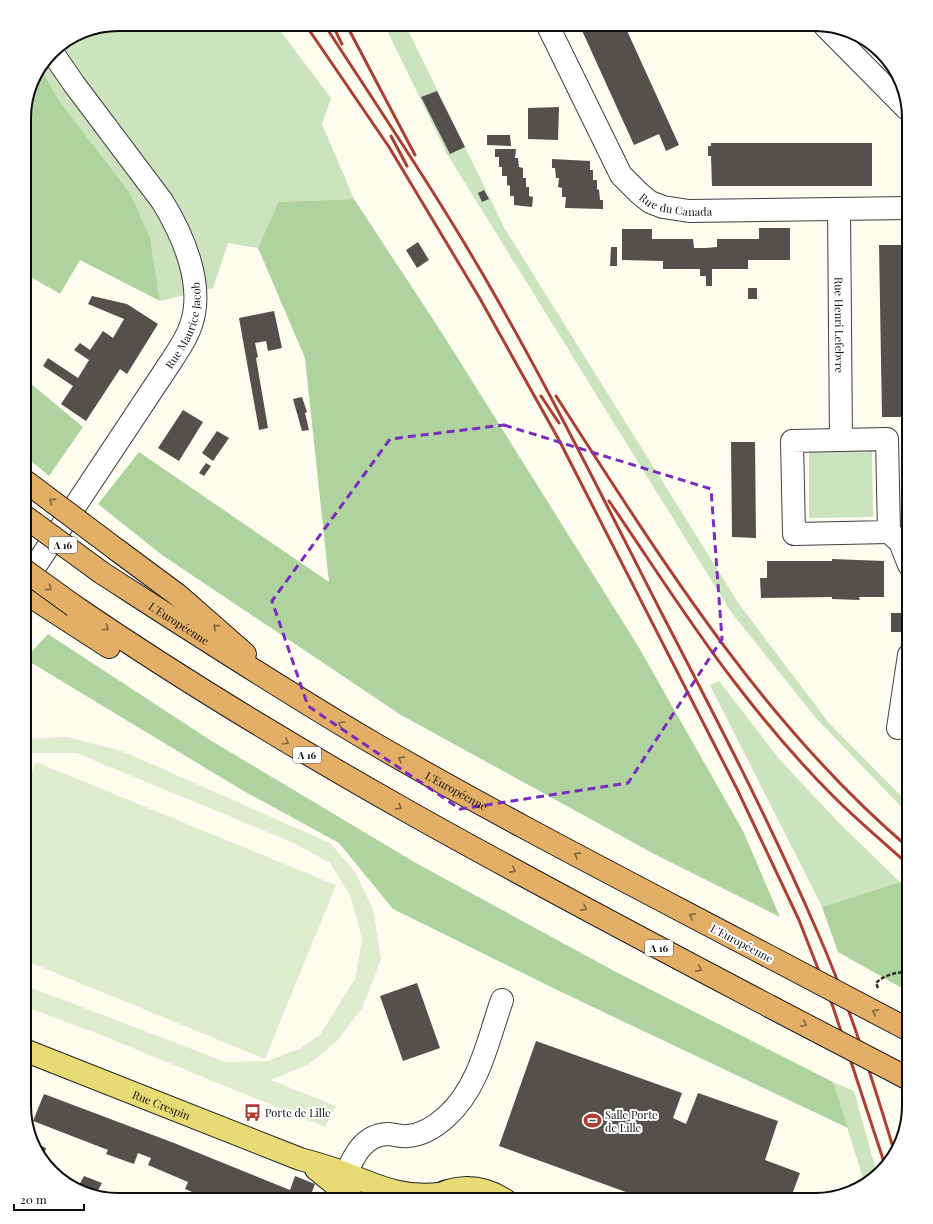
<svg xmlns="http://www.w3.org/2000/svg" width="933" height="1224" viewBox="0 0 933 1224" font-family="'Playfair Display',serif">
  <style>
    .green { fill: #cce4bd }
    .forest { fill: #afd39e }
    .pitch { fill: #deeccd }
    .building { fill: #54504b }
    .lines { fill: none; stroke-linecap: round; stroke-linejoin: round }
    .minor-casing { stroke: #404040; stroke-width: 24 }
    .major-casing { stroke: #1e1e1e; stroke-width: 24 }
    .highway-casing { stroke: #1e1e1e; stroke-width: 24 }
    .path { stroke: #2f2f2f; stroke-width: 2.5; stroke-dasharray: 4 2; stroke-linecap: butt }
    .minor { stroke: #fff; stroke-width: 22 }
    .major { stroke: #e8da74; stroke-width: 22 }
    .highway { stroke: #e3af67; stroke-width: 22 }
    .rail { stroke: #ad3e35; stroke-width: 3 }
    .highway-bridge-casing { stroke: #1e1e1e; stroke-width: 24; stroke-linecap: butt }
    .highway-bridge { stroke: #e3af67; stroke-width: 22 }
    .oneway { stroke: #83663e }
    .marked { fill: none; stroke: #7b2cbf; stroke-width: 3; stroke-dasharray: 8 5; stroke-linejoin: round }
    .labels { text-anchor: middle; dominant-baseline: central; stroke-width: 4; stroke-linejoin: round; paint-order: stroke }
    .shield { fill: #fff; stroke: #565656; stroke-width: 1 }
    .shield-label { font-size: 10px; font-weight: bold; fill: #0d0d0d }
    .street-label { font-size: 11px; fill: #0d0d0d; stroke: #fff }
    .poi-label { font-size: 11px; fill: #0d0d0d; stroke: #fff; text-anchor: start }
    .rim { fill: none; stroke: #0d0d0d; stroke-width: 2 }
  </style>
  <rect width="100%" height="100%" fill="#fdfcef"/>
  <!-- green -->
  <path class="green" d="M118,24H275L331,98L322,124L354,199L278,202L258,248L228,243L213,288L160,301L150,237L130,193L58,99L41,68L56,48L82,31Z
    M384,24H405L505,229L739,604L829,723L909,804V815L816,718L731,612L447,154Z
    M809,450H872L873,517L809,518Z
    M719,681L780,760L840,824L900,882L822,907L710,685Z
    M833,1082L854,1091L877,1174L865,1185Z"/>
  <!-- forest -->
  <path class="forest" d="M41,68L58,99L130,193L150,237L160,301L80,260L60,294L24,273V112L34,76Z
    M354,199L442,333L638,646L743,831L780,917L656,855L401,715L162,555L98,504L139,452L329,582L305,358L258,248L278,202Z
    M24,378L83,427L49,476L24,455Z
    M48,634L210,740L416,863L616,972L833,1082L848,1128L557,990L393,909L339,843L242,790L25,659Z
    M900,882L909,888V992L838,952L822,907Z"/>
  <!-- pitch -->
  <path class="pitch" d="M67,737L122,751L330,843L355,872L373,909L381,959L362,1008L337,1041L309,1064L271,1080L336,1106L325,1127L101,1035L24,1006V985L226,1062L268,1061L301,1048L320,1035L355,979L362,939L351,897L330,863L294,843L76,753H34L24,756V739Z
    M36,762L336,885L265,1059L24,960V792Z"/>
  <!-- building -->
  <path class="building" d="M579,24H624L679,145L666,151L659,134L634,145Z
    M860,36L893,66L896,75Z
    M437,91L465,147L450,154L421,97Z
    M559,107L558,140L528,139V108Z
    M487,135H510L511,146L487,145Z
    M711,143H872V186H712L711,156H708V146H711Z
    M495,149H516L515,158H518L519,167L523,168V178H526V187H529V196L533,197L532,207L514,205V196H510V186L507,185V176H502V167H499V157H495Z
    M552,159L590,161V170H593V180H597V189L599,190L600,200H603V209L565,208L566,197H562V188L558,187L559,178H556L555,168H552Z
    M484,190L489,199L482,202L478,193Z
    M759,228H790V260H748V269H712V286H706V276H700V269H663V261L622,260V229H652V239H693L694,248H706L717,247V239H759Z
    M418,242L429,260L417,268L406,250Z
    M879,245H909V417H882Z
    M611,247H617V266H610Z
    M748,288H757V299H748Z
    M92,296L127,304L158,324L127,374L120,369L86,421L61,404L73,386L43,366L48,358L78,378L89,360L74,350L80,343L90,350L103,331L113,338L124,319L88,304Z
    M274,311L282,348L268,351L266,341L255,343L258,357L256,358L268,428L259,430L239,318Z
    M302,397L307,412L305,413L309,430L302,431L293,399Z
    M183,410L203,422L179,461L158,448Z
    M217,431L229,438L213,461L202,453Z
    M731,442H755L756,538L732,537Z
    M206,463L211,466L204,476L199,473Z
    M832,559L884,561V597H859L860,600L832,599V597L761,598L760,578H767V561H832Z
    M891,613H902L901,632H891Z
    M417,983L440,1048L403,1061L380,996Z
    M536,1041L682,1093L673,1118L686,1124L698,1093L778,1121L765,1160L800,1173L790,1200H654L646,1197L645,1199L499,1146Z
    M44,1094L174,1143L290,1190L295,1176L315,1184L309,1200H237L218,1193L215,1200H211L185,1189L188,1182L148,1165L151,1158L138,1153L134,1164L106,1154L108,1150L33,1121Z
    M35,1143L46,1148L42,1161L40,1158Z
    M84,1176L102,1183L96,1194L77,1189Z
    M131,1195L144,1200H128Z"/>
  <g class="lines">
    <defs>
      <g id="minor">
        <path id="s1" d="M547,24L621,175L639,193L650,202L663,207L689,211L909,208"/>
        <path d="M825,26L906,108"/>
        <path id="s2" d="M839,210L841,440"/>
        <path d="M887,439L889,532L794,534L792,441Z"/>
        <path d="M889,532L900,542L909,565"/>
        <path id="s3" d="M24,583L172,360C179,349 187,338 191,325C205,285 183,235 162,201L74,84L52,52"/>
        <path d="M898,728L909,655"/>
        <path d="M346,1174C354,1155 364,1135 387,1134C394,1134 401,1137 408,1136C422,1135 436,1126 446,1117C479,1088 488,1040 502,1000"/>
      </g>
      <g id="major">
        <path id="s4" d="M24,1050L300,1159C315,1163 330,1167 344,1173C378,1186 401,1198 439,1194"/>
        <path d="M316,1169L354,1200"/>
        <path d="M429,1200C453,1184 481,1184 505,1200"/>
      </g>
      <g id="highway">
        <path d="M117,550L179,596L245,654"/>
        <path id="s5" d="M102,573C192,631 281,689 373,743C497,815 624,880 751,947"/>
        <path d="M24,592L109,647"/>
        <path d="M74,606C295,757 532,881 769,1006"/>
      </g>
    </defs>
    <!-- minor casing -->
    <use href="#minor" class="minor-casing"/>
    <!-- major casing -->
    <use href="#major" class="major-casing"/>
    <!-- highway casing -->
    <use href="#highway" class="highway-casing"/>
    <!-- path -->
    <path class="path" d="M878,988L876,983C882,976 900,970 909,973"/>
    <!-- minor -->
    <use href="#minor" class="minor"/>
    <!-- major -->
    <use href="#major" class="major"/>
    <!-- highway -->
    <use href="#highway" class="highway"/>
    <!-- rail -->
    <path class="rail" d="M305,24L389,147L479,297L559,440L737,789L799,920L833,1007L885,1165
      M324,24C383,115 444,205 497,299C555,401 607,506 660,610C715,716 770,822 817,931C848,1001 873,1081 895,1154
      M332,24L342,44
      M346,24L415,155
      M391,136L407,166
      M541,396L559,423
      M556,396C660,557 761,722 909,848
      M609,501C651,562 690,625 736,684C766,723 798,761 833,796C857,820 883,842 909,865"/>
    <defs>
      <path id="highway-bridge" d="M25,481L117,550
        M24,516L102,573
        M24,570L74,606
        M751,947L909,1030
        M769,1006L909,1079"/>
    </defs>
    <!-- highway-bridge casing -->
    <use href="#highway-bridge" class="highway-bridge-casing"/>
    <!-- highway-bridge -->
    <use href="#highway-bridge" class="highway-bridge"/>
  </g>
  <!-- one-way arrows -->
  <defs><path id="oneway-chevron" d="M-2-3.5L2.5 0L-2 3.5" fill="none" stroke-width="1.6" stroke-linecap="round" stroke-linejoin="round"/></defs>
  <g class="oneway">
    <use href="#oneway-chevron" transform="translate(52 501) rotate(-143)"/>
    <use href="#oneway-chevron" transform="translate(49 588) rotate(36)"/>
    <use href="#oneway-chevron" transform="translate(216 627) rotate(-138)"/>
    <use href="#oneway-chevron" transform="translate(106 628) rotate(34)"/>
    <use href="#oneway-chevron" transform="translate(341 724) rotate(-150)"/>
    <use href="#oneway-chevron" transform="translate(286 742) rotate(31)"/>
    <use href="#oneway-chevron" transform="translate(401 759) rotate(-151)"/>
    <use href="#oneway-chevron" transform="translate(399 807) rotate(30)"/>
    <use href="#oneway-chevron" transform="translate(577 855) rotate(-152)"/>
    <use href="#oneway-chevron" transform="translate(513 870) rotate(28)"/>
    <use href="#oneway-chevron" transform="translate(584 908) rotate(28)"/>
    <use href="#oneway-chevron" transform="translate(692 916) rotate(-152)"/>
    <use href="#oneway-chevron" transform="translate(699 969) rotate(28)"/>
    <use href="#oneway-chevron" transform="translate(875 1012) rotate(-152)"/>
    <use href="#oneway-chevron" transform="translate(804 1024) rotate(27)"/>
  </g>
  <!-- marked area -->
  <path class="marked" d="M504,425L711,489L722,639L628,783L460,809L308,706L272,601L390,439Z"/>
  <!-- icons -->
  <defs>
    <symbol id="bus-bare" viewBox="-9 -9 18 18"><path d="M-5-6H5V4H4V6H2V4H-2V6H-4V4H-5ZM-3.5-4V0h7V-4ZM-3.5 1.2v1.5H-2V1.2ZM2 1.2v1.5H3.5V1.2Z" fill="#ad3e35" stroke="#fff" stroke-width="2.5" paint-order="stroke"/></symbol>
    <symbol id="stadium-bare" viewBox="-9 -9 18 18"><path d="M0-5a6.5 5 0 1 0 0 10a6.5 5 0 1 0 0-10ZM-3.5-1.8h7v3.6h-7Z" fill="#ad3e35" stroke="#fff" stroke-width="2.5" paint-order="stroke"/></symbol>
  </defs>
  <g fill-rule="evenodd">
    <use href="#bus-bare" x="240" y="1100" width="25" height="25"/>
    <use href="#stadium-bare" x="580" y="1108" width="25" height="25"/>
  </g>
  <g class="labels">
    <!-- shield labels -->
    <g class="shield">
      <rect x="49" y="537" width="28" height="16" rx="3"/>
      <rect x="293" y="747" width="28" height="16" rx="3"/>
      <rect x="645" y="940" width="28" height="16" rx="3"/>
    </g>
    <g class="shield-label">
      <text x="63" y="545">A 16</text>
      <text x="307" y="755">A 16</text>
      <text x="659" y="948">A 16</text>
    </g>
    <!-- street labels -->
    <g class="street-label">
      <text stroke="none"><textPath href="#s1" startOffset="234">Rue du Canada</textPath></text>
      <text stroke="none"><textPath href="#s3" startOffset="305">Rue Maurice Jacob</textPath></text>
      <text stroke="none"><textPath href="#s2" startOffset="115">Rue Henri Lefebvre</textPath></text>
      <text stroke="none"><textPath href="#s5" startOffset="92">L'Européenne</textPath></text>
      <text stroke="none"><textPath href="#s5" startOffset="416">L'Européenne</textPath></text>
      <text transform="translate(742 943) rotate(28)">L'Européenne</text>
      <text stroke="none"><textPath href="#s4" startOffset="148">Rue Crespin</textPath></text>
    </g>
    <!-- poi labels -->
    <g class="poi-label">
      <text x="265" y="1112">Porte de Lille</text>
      <text x="605" y="1114">Salle Porte<tspan x="605" dy="13">de Lille</tspan></text>
    </g>
  </g>
  <!-- crop -->
  <path d="M0 0H933V1224H0ZM118 31H815A87 87 0 0 1 902 118V1106A87 87 0 0 1 815 1193H118A87 87 0 0 1 31 1106V118A87 87 0 0 1 118 31Z" fill="#fff" fill-rule="evenodd"/>
  <path class="rim" d="M118 31H815A87 87 0 0 1 902 118V1106A87 87 0 0 1 815 1193H118A87 87 0 0 1 31 1106V118A87 87 0 0 1 118 31Z"/>
  <!-- scale -->
  <path d="M14 1204v6h70v-6" fill="none" stroke="#0d0d0d" stroke-width="2"/>
  <text x="20" y="1204" font-size="12" fill="#0d0d0d" stroke="#ffffff" stroke-width="3" paint-order="stroke">20 m</text>
</svg>
